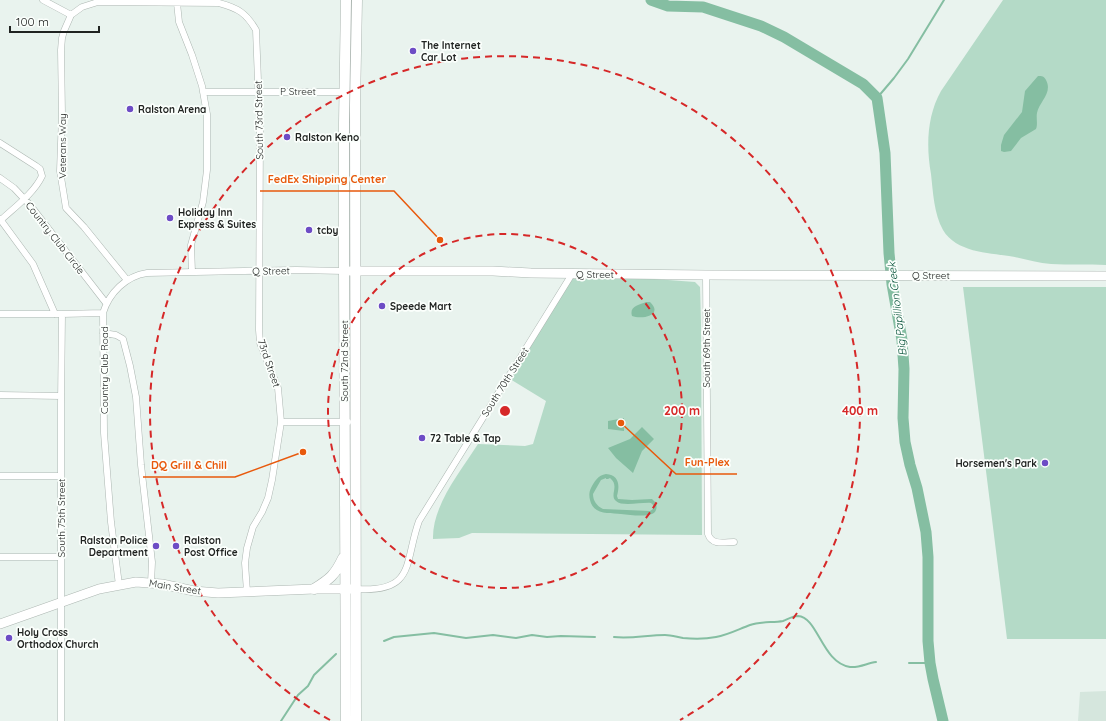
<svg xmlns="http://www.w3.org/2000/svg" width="1106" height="721" viewBox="0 0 1106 721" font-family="Quicksand,sans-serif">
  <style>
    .built { fill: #d5e6dd }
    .green { fill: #b4dac7 }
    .water { fill: #85bea2; fill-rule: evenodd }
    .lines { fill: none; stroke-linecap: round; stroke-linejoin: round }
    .stream { stroke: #85bea2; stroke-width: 2 }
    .river { stroke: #85bea2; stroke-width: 11 }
    .street-casing { stroke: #acb6b1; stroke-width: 7 }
    .secondary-casing { stroke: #acb6b1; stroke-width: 10 }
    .primary-casing { stroke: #acb6b1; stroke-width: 11 }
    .street { stroke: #fff; stroke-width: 6 }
    .secondary { stroke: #fff; stroke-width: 9 }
    .primary { stroke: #fff; stroke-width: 10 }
    .ring { fill: none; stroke: #d62828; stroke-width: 2; stroke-dasharray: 7 5 }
    .poi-dot { fill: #6d4cc5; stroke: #fbfffc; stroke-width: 1.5 }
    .labels { text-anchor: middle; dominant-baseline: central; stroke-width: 3.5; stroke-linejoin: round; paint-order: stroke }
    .poi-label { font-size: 10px; font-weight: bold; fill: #202321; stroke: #fbfffc; text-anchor: start }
    .street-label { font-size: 10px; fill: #202321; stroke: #fbfffc }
    .water-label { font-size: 11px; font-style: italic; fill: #004e34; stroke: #fbfffc }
    .centre { fill: #d62828; stroke: #fbfffc; stroke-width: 2 }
    .ring-label { font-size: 12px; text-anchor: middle; font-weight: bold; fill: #d62828; stroke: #fbfffc; stroke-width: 3.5; stroke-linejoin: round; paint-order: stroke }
    .leader { fill: none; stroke: #e8590c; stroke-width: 1.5 }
    .callout-dot { fill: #e8590c; stroke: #fbfffc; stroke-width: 1.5 }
    .callout-label { font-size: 11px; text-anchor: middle; font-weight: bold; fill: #e8590c; stroke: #fbfffc; stroke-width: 3.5; stroke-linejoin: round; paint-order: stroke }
  </style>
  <rect width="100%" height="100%" fill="#e9f3ee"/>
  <!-- built -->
  <path class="built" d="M1106,691V721H1078L1080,692Z"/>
  <!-- green -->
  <path class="green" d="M1003,0H1106V265C1088,264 1069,265 1051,264C1037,263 1023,258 1009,256C988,253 956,252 943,230C934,214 933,192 931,174C926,146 927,116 941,91Z
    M641,278L695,282L700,287L701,323L702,535L472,533L459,538L433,539C432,506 460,472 478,444L525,446L533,444L546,401L510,379L572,279Z
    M963,287H1106V639H1007Z"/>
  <!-- water -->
  <path class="water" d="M1038,76C1042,76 1044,76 1046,80C1053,93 1039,102 1037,113C1036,118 1038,124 1036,129L1021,138L1011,151L1004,152L1001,151V145L1004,135L1022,112L1025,91Z
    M646,302H650C664,315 642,320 632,316C629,306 639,305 646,302Z
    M624,418V431L608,429V421Z
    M642,427L654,439L642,451L633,473L616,458L608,448L630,439Z
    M606,474C619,475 620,485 617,496L618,499L632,500L652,499L656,503C657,507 657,512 652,514C644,517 630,515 621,514C610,513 593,515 590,500C589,496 589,492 591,488C594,482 598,475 606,474ZM606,478V479H608L610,478C620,486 609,495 616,501C622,507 642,502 651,503L653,505V509L650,511L603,509C597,506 593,501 593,494L601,480Z"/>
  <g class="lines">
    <!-- stream -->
    <path class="stream" d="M877,98L894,78L908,59L944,0
      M614,637C631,639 648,635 665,635C671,635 677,637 683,638C693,639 706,639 716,637C728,635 739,629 750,625C761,621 773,623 783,621C788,619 793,616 798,616C818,617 822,663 850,667C860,668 867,663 876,662
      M384,641L394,637L434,633L466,638L493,635L516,638L532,635L547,637L561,636L595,637
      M909,663H930
      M281,721L298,695L308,686L314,675L336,654"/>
    <!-- river -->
    <path class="river" d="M651,0L668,6L703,7L761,26L784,37L863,84L877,98L885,153L889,253L892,284L902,340L904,369L903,418L905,442L910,465L917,488L926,532L928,557V641L930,663L933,679L943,721"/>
    <defs>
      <path id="street" d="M43,0L71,15
        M177,3L179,22L192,55L202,86L207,114V170L203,202L191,245L192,272
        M203,92H344
        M0,143L36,166L40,169L42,176C34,193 15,207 1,220
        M0,178L14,188L30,205L106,303
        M0,219L33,264L55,314
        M706,275L708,534C712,546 725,542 734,542
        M127,280L84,227L66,208L60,171L62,115L61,50L62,38L64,31L71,15L82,7L98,2L219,3C238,8 246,13 256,30L260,132L259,330L260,343L278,388L281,422L272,480L268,498L262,512L253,527L247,548L245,563L247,592
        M0,314H62L103,313
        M103,333L116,335L123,339L130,366L136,397L141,465L152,562L151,583
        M0,395L61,396
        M281,422H348
        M0,476H61
        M0,557H61
        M119,585L111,522L104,433L103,313C109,293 126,276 147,273L296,270L344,271
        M356,589C416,593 404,562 419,521L572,274
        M61,721V404L62,314"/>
      <path id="secondary" d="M344,271H493L531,273L706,275L1106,276
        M0,624L99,589L136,582L162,584L194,591L218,593L314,589H351"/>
      <path id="primary" d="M346,0L344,123V271L346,721
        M314,589C330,579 335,575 343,558
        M356,721L355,105L357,0"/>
    </defs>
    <!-- street casing -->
    <use href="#street" class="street-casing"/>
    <!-- secondary casing -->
    <use href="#secondary" class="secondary-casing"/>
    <!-- primary casing -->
    <use href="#primary" class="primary-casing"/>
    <!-- street -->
    <use href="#street" class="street"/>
    <!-- secondary -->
    <use href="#secondary" class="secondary"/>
    <!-- primary -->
    <use href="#primary" class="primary"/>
  </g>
  <!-- distance rings -->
  <g class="ring">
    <circle cx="505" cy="411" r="177"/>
    <path d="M330 720A355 355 0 1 1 680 720"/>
  </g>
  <!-- markers -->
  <g class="poi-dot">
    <circle cx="413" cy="51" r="4"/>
    <circle cx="130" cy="109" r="4"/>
    <circle cx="287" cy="137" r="4"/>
    <circle cx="170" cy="218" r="4"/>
    <circle cx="309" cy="230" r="4"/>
    <circle cx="382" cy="306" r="4"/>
    <circle cx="422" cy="438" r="4"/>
    <circle cx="1045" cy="463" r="4"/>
    <circle cx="156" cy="546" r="4"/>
    <circle cx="176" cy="546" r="4"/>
    <circle cx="9" cy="638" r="4"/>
  </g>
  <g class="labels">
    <!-- poi labels -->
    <g class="poi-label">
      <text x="421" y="45">The Internet<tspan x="421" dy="12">Car Lot</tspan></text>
      <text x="138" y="109">Ralston Arena</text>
      <text x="295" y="137">Ralston Keno</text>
      <text x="178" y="212">Holiday Inn<tspan x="178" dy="12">Express &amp; Suites</tspan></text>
      <text x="317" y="230">tcby</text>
      <text x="390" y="306">Speede Mart</text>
      <text x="430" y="438">72 Table &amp; Tap</text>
      <text x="1037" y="463" text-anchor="end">Horsemen's Park</text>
      <text x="148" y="540" text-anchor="end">Ralston Police<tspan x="148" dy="12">Department</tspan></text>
      <text x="184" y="540">Ralston<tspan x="184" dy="12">Post Office</tspan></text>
      <text x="17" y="632">Holy Cross<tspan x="17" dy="12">Orthodox Church</tspan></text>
    </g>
    <!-- street labels -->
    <g class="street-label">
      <text x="298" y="91">P Street</text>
      <text transform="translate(259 120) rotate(-91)">South 73rd Street</text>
      <text transform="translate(62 146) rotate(-90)">Veterans Way</text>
      <text transform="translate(55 238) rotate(52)">Country Club Circle</text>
      <text transform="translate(271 271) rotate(-1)">Q Street</text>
      <text x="595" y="274">Q Street</text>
      <text x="931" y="275">Q Street</text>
      <text transform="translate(706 348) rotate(-90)">South 69th Street</text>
      <text transform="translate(344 361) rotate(-90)">South 72nd Street</text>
      <text transform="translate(269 363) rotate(71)">73rd Street</text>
      <text transform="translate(104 370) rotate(-90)">Country Club Road</text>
      <text transform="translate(505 382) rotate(-58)">South 70th Street</text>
      <text transform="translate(61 518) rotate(-90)">South 75th Street</text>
      <text transform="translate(175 587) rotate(9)">Main Street</text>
    </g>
    <!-- water labels -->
    <g class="water-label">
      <text transform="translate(897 309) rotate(-97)">Big Papillion Creek</text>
    </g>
  </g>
  <circle cx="505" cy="411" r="6" class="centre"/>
  <g class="ring-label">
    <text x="682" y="415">200 m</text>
    <text x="860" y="415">400 m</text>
  </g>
  <!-- callouts -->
  <path class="leader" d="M440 240L394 191H260M621 423L676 474H737M303 452L235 477H143"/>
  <g class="callout-dot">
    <circle cx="440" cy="240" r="4"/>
    <circle cx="621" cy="423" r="4"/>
    <circle cx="303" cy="452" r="4"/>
  </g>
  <g class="callout-label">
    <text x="327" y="183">FedEx Shipping Center</text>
    <text x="707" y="466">Fun-Plex</text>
    <text x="189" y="469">DQ Grill &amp; Chill</text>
  </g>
  <!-- scale -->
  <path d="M10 26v6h89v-6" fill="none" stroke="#202321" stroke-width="2"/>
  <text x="16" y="26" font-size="12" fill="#202321" stroke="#fbfffc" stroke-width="3" paint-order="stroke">100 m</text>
</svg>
